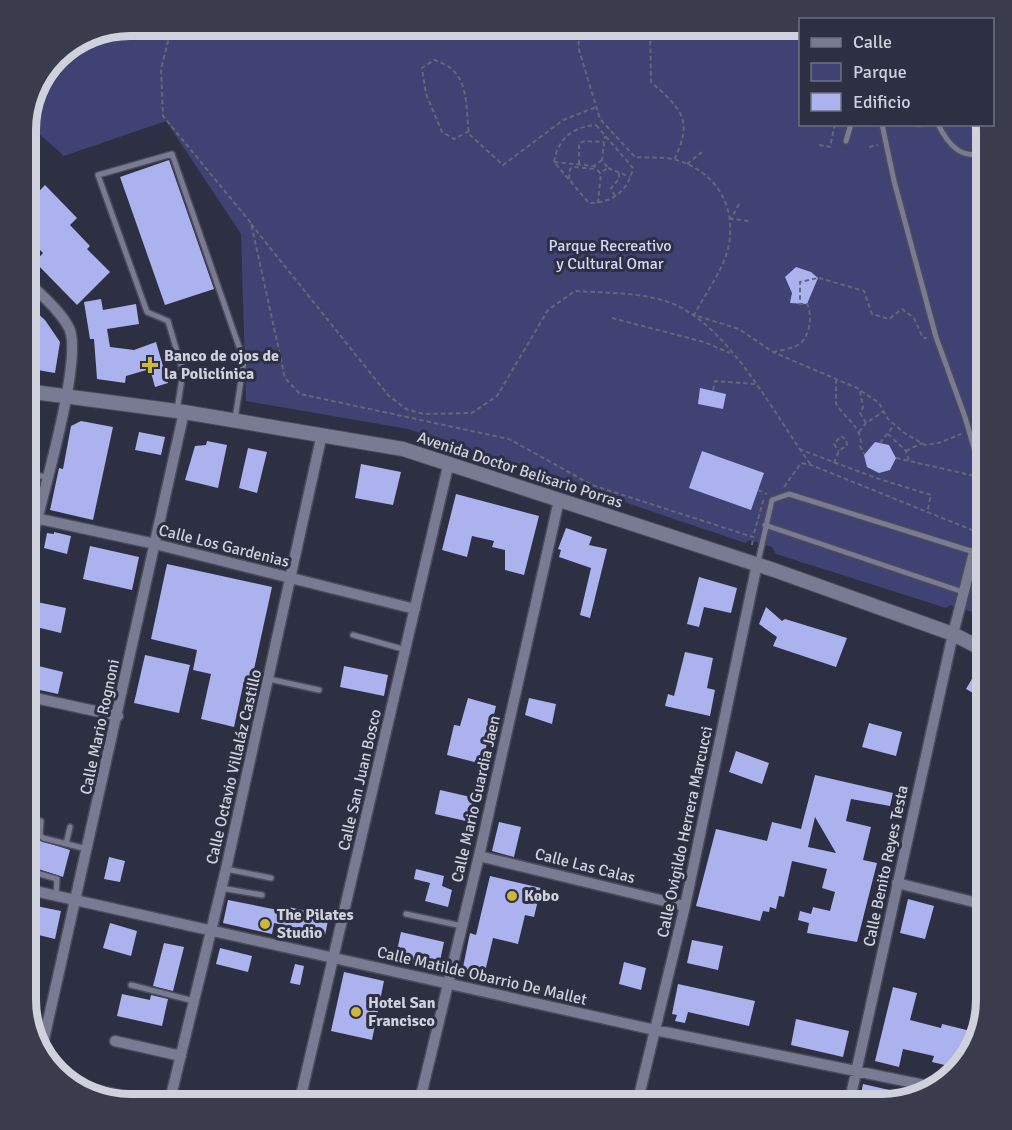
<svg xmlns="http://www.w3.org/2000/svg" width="1012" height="1130" viewBox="0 0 1012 1130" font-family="Signika,sans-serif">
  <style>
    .green { fill: #3f4272 }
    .building { fill: #abb2ee; fill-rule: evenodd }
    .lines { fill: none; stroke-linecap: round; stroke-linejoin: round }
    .service-casing { stroke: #4a4b5b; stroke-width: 8 }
    .minor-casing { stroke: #4a4b5b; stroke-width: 13 }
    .tertiary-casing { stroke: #4a4b5b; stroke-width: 16 }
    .path { stroke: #656778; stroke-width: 2; stroke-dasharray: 4.5 3; stroke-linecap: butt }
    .service { stroke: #787b91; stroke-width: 5 }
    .minor { stroke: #787b91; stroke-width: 10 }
    .tertiary { stroke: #787b91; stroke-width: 14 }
    .poi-dot { fill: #cfb837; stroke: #2d2f42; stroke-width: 2 }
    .labels { text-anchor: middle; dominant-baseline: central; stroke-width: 6; stroke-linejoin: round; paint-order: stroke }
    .park-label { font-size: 16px; fill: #d2d7f9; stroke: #2d2f42 }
    .poi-label { font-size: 16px; font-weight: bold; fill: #cfd1dd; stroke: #2d2f42; text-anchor: start }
    .street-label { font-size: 16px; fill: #cfd1dd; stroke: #2d2f42 }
    .rim { fill: none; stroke: #cfd1dd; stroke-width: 8 }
  </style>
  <rect width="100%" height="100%" fill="#2d2f42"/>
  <!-- green -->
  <path class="green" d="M130,26H800V124H985L986,629L972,618V612L950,605L946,608L776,554L772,547L750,540L745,543L408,429L246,401L241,234L166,121L64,156L26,122L36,83L61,52Z"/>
  <!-- building -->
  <path class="building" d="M169,160L214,289L165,305L120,177Z
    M45,185L77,218L70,225L90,246L87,249L110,272L77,305L35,262L43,253L26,236V205Z
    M796,267L811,272L818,278L807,304L790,303L792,293L785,277Z
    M101,299L103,310L136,304L139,324L107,329L110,347L134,350L156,342L168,383L155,387L150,369L126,376L125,383L97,379L94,339H90L84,302Z
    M26,303L45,320L60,342L55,373L26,368Z
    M700,388L726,394L723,409L698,404Z
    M81,421L113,427L93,520L50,510L59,468L63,469L71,426Z
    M139,432L165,437L161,455L135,450Z
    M207,441L227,445L218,488L185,480L195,446L206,445Z
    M875,442L889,445L896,458L890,470L879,473L867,467L864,455Z
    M248,448L267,452L257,493L239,488Z
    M702,451L764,473L751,510L689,488Z
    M361,464L401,472L393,505L355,498Z
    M456,494L539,516L524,575L505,570V550L492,547L494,541L472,536L467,557L442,550Z
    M566,528L592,537L589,545L607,549L590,618L580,615L591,568L559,557L561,550L558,549Z
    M54,532L71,536L67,554L44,548L47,533L54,534Z
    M90,546L139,557L132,590L83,579Z
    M167,564L272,587L251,683L244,681L234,727L201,719L211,674L193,670L197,650L151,639Z
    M699,577L737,588L731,613L704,607L699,627L687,624Z
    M37,602L66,608L61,633L32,626Z
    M766,607L782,621L785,619L847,638L836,667L773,646L777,637L759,624Z
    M685,652L713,658L707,688L715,690L710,716L665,706L668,694L674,696Z
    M145,655L190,665L179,713L134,703Z
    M26,663L63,672L58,694L26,687Z
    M344,666L388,675L384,696L340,687Z
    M976,672L986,678V700L966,689Z
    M468,698L496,706L482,764L447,755L454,725L460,726Z
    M529,698L556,704L552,724L525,715Z
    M869,723L902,732L896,756L862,747Z
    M736,751L769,763L762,784L729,772Z
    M815,775L893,793L890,806L851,799L846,821L871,827L863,860L877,863L857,942L807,933L809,923L798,920L800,911L811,914L813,907L830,911L835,892L822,888L827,869L792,861L784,897L779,896L776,909L770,907L769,912L763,911L760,921L696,906L716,829L767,841L772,822L801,829ZM815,817L836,853L808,847Z
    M440,790L475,798L470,822L435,814Z
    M499,822L521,827L514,857L492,851Z
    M29,837L70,850L63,877L26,865Z
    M109,857L125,861L120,882L104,879Z
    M416,869L444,876L442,886L452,890L448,907L425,901L430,883L414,879Z
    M490,876L541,888L534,917L525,915L518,944L493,938L484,976L462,972L470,933L476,935Z
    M908,899L934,906L925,939L900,933Z
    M228,900L283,911L284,906L329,916L325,935L274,923L272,934L223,923Z
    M26,904L61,911L55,939L26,932Z
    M975,916L986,919V948L972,945L976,930L972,928Z
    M110,923L137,931L131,956L103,948Z
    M401,932L444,942L438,970L395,960Z
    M692,940L723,946L718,970L687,963Z
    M164,943L184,947L173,991L153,986Z
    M220,948L252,956L248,972L216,964Z
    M624,962L646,968L641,990L619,984Z
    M295,964L304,966L300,985L290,983Z
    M344,972L384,981L372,1040L331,1031Z
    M678,984L755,1001L749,1026L688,1012L685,1023L675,1021L677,1015L672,1014Z
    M893,987L917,993L910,1020L941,1028L942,1024L979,1033L976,1046L957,1068L932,1062L934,1056L903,1049L899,1067L875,1061Z
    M122,994L150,1000L151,995L168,999L162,1026L117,1016Z
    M796,1019L849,1031L843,1057L791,1045Z
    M863,1084L911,1095L882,1104H859Z"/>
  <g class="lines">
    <defs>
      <path id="service" d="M882,124L894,181L936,337L965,417L986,489
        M916,124H920
        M938,124C948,145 963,162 986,151
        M846,141L851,124
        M177,410L183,372L168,321L147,312L98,175L172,154L244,361L235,419
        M26,473L46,477
        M765,525L963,592
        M758,562L772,500L789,494L974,552L986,507
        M353,635L406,650
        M269,679L319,690
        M41,821L40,835L43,838L87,849
        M66,844L70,827
        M226,869L271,878
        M26,870L57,879L56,896
        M221,888L262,895
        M406,914L462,926
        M131,985L194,1001
        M72,1082L169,1104"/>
      <path id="minor" d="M26,179L27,177
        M26,516L155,544L415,609
        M26,563C35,521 85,359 69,328C60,310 40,294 26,280
        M26,696L118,716
        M479,856L685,906
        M897,883L986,905
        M26,889L655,1030L934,1087
        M115,1041L181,1056
        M42,1048L184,412
        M169,1104L226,869L322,434
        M299,1104L449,462
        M419,1104L479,856L559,500
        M637,1104L685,906L757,564
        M849,1104L953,634L974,552L986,548"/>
      <path id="tertiary" d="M26,391L184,412L403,449L774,570L953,634L986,651"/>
    </defs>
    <!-- service casing -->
    <use href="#service" class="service-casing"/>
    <!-- minor casing -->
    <use href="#minor" class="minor-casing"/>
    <!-- tertiary casing -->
    <use href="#tertiary" class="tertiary-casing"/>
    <!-- path -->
    <path class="path" d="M172,26L161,69L163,116L251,223L285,378L300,394L509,439L592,485L753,537L764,498
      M578,26L579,50L600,119L635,157C647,158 661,157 672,159C715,169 738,206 728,249C722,272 705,294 694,315L739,329L773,352L857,388L879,403L888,419L903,432L925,445L939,443L961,434
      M650,26L651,82C681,109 694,119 674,160
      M596,125L633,168C628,191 613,203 589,203L554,162C558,139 572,127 596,125Z
      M469,131L454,139L442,132L426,94L422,68L434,60C470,70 465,102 469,134L503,165L563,120L596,107
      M819,145L830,147L835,124
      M869,147L878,145
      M602,160L594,166L600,173L608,168L602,160L605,136
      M554,162L593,166
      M579,164V143L585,141L604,142
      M687,164L702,152
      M608,168L630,177
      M569,179L570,169L574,167L595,169
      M615,196L611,188L619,179V173
      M598,203L601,173
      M739,204L731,219L749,221
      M251,224L388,395L406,409L424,414L472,413L497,396L548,310L575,291C605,293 642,292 671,303C730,326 774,415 811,465
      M819,278L864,291L872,314L889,319L902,309L914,318L923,338H927
      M612,318L704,342L730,353
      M773,352C781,350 791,349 798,345C810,338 813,315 807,304H800V282L818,278
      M836,379V404C844,417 865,430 860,446L864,454
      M713,390L715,381L755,384
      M860,391L863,407L860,413L866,423
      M982,422L986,411
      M976,426L986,421
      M859,432L866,423L884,411
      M888,434L906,451L909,461
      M880,443L895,424
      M799,449L876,478L931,495L927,513
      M906,451L922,443
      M896,458L975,476
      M834,463L839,451L847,445L846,440L841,436L834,444L839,451
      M784,487L801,463L811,465L972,530
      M758,490L767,494
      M752,545L753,537"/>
    <!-- service -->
    <use href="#service" class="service"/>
    <!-- minor -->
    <use href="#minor" class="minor"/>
    <!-- tertiary -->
    <use href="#tertiary" class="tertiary"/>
  </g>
  <!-- markers -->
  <g class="poi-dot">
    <path d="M147 356h6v6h6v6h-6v6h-6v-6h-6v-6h6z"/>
    <circle cx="512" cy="896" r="6"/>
    <circle cx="265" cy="924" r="6"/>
    <circle cx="356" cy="1012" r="6"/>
  </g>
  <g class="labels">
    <!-- park labels -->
    <g class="park-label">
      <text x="610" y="246">Parque Recreativo<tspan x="610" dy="18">y Cultural Omar</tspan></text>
    </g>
    <!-- poi labels -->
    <g class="poi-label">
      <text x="164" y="356">Banco de ojos de<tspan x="164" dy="18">la Policlínica</tspan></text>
      <text x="524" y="896">Kobo</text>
      <text x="277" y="915">The Pilates<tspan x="277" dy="18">Studio</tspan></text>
      <text x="368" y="1003">Hotel San<tspan x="368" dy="18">Francisco</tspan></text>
    </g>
    <!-- street labels -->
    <g class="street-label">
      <text transform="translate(520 470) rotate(18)">Avenida Doctor Belisario Porras</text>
      <text transform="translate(224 546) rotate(14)">Calle Los Gardenias</text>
      <text transform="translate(100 727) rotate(-78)">Calle Mario Rognoni</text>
      <text transform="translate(234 767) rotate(-77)">Calle Octavio Villaláz Castillo</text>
      <text transform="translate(360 780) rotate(-77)">Calle San Juan Bosco</text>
      <text transform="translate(476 799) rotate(-77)">Calle Mario Guardia Jaen</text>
      <text transform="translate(685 832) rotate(-78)">Calle Ovigildo Herrera Marcucci</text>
      <text transform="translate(585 866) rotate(14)">Calle Las Calas</text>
      <text transform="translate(886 866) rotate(-78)">Calle Benito Reyes Testa</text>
      <text transform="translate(482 976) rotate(13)">Calle Matilde Obarrio De Mallet</text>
    </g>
  </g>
  <!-- crop -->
  <path d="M0 0H1012V1130H0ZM130 36H882A94 94 0 0 1 976 130V1000A94 94 0 0 1 882 1094H130A94 94 0 0 1 36 1000V130A94 94 0 0 1 130 36Z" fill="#3a3c4e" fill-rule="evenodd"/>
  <path class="rim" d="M130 36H882A94 94 0 0 1 976 130V1000A94 94 0 0 1 882 1094H130A94 94 0 0 1 36 1000V130A94 94 0 0 1 130 36Z"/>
  <!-- legend -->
  <rect x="799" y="18" width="195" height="108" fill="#2d2f42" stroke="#6e7080" stroke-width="1.5"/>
  <rect x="811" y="38" width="30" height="9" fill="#787b91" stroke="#6e7080" stroke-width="1.5"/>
  <text x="853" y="48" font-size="18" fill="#cfd1dd">Calle</text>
  <rect x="811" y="63" width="30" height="18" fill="#3f4272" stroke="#6e7080" stroke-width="1.5"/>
  <text x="853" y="78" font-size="18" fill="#cfd1dd">Parque</text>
  <rect x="811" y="93" width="30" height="18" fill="#abb2ee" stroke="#6e7080" stroke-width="1.5"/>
  <text x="853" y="108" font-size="18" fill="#cfd1dd">Edificio</text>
</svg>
